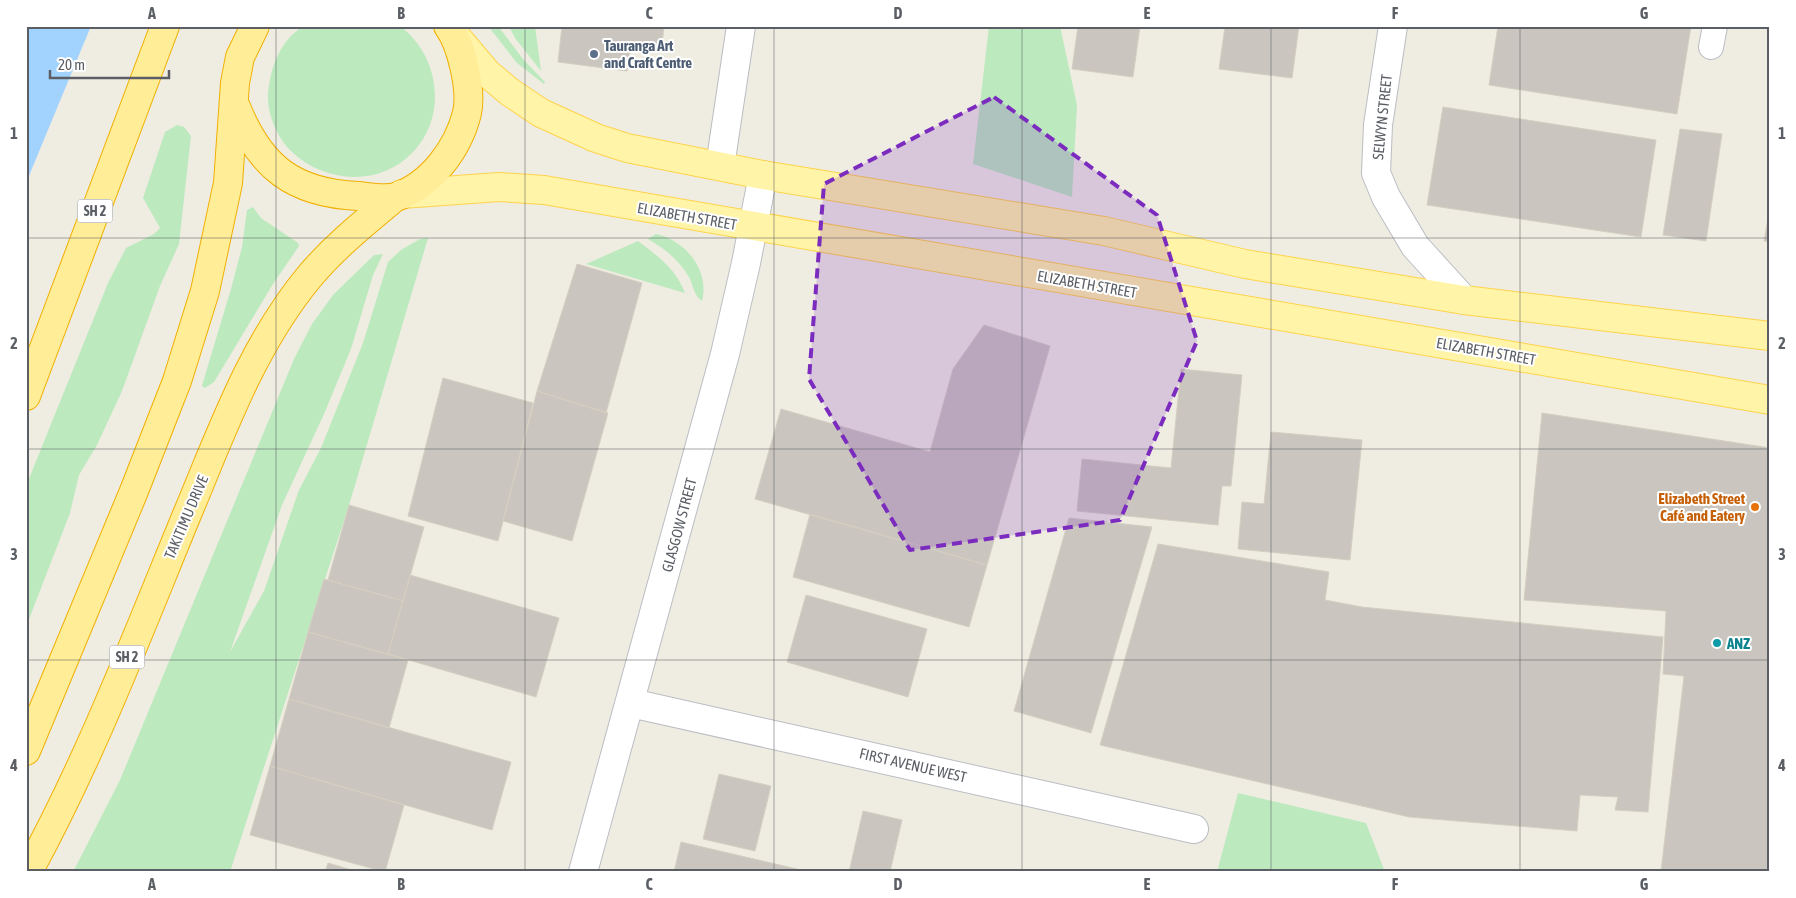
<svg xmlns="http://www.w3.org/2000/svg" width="1796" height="898" viewBox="0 0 1796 898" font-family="'Asap Condensed',sans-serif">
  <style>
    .green { fill: #bce9be }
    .water { fill: #a2d3ff }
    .building { fill: #cac6bf; stroke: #d4cfc0 }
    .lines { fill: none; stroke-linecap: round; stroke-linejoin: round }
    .service-casing { stroke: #babdc3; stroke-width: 26 }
    .minor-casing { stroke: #babdc3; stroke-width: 30 }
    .primary-casing { stroke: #fed34c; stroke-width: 30 }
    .trunk-casing { stroke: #f1af00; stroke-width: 30 }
    .service { stroke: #fff; stroke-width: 24 }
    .minor { stroke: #fff; stroke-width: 28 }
    .primary { stroke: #fff4a7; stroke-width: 28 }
    .trunk { stroke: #ffed98; stroke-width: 28 }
    .marked { fill: #7b2cbf; fill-opacity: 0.2; stroke: #7b2cbf; stroke-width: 4; stroke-dasharray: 10 6; stroke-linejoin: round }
    .grid { fill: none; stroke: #5b5f65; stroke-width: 1; stroke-opacity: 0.55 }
    .service-dot { fill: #5c6f8a; stroke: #fff; stroke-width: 2 }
    .food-dot { fill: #e8710a; stroke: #fff; stroke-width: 2 }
    .culture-dot { fill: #0f9aa8; stroke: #fff; stroke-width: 2 }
    .labels { text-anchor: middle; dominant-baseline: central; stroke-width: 4; stroke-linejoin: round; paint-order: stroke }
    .shield { fill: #fff; stroke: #8c8f93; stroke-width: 1 }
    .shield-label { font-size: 14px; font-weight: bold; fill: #5b5f65 }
    .service-label { font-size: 15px; font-weight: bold; fill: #4e5e75; stroke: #fff; text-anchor: start }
    .street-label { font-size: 15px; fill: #5b5f65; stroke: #fff }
    .food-label { font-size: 15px; font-weight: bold; fill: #c56008; stroke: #fff; text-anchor: end }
    .culture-label { font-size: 15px; font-weight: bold; fill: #0d838f; stroke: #fff; text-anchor: start }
    .neatline { fill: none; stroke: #5b5f65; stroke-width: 2 }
    .grid-label { font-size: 16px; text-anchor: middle; font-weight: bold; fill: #5b5f65 }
  </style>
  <rect width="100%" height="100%" fill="#efede2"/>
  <!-- green -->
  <path class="green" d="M304,26H400C440,56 448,117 412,153C379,187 325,183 292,152C278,139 267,115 268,94C270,69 280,39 304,26Z
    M488,26H498L523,59L545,82L544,84L517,63Z
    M509,26H535L541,71L515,38Z
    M989,26H1060L1077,105L1072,197L973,164Z
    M177,125L184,127L191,136L179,244L160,286L122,391L97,445L79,475L70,513L26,627V486L108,283L126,248L154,234L160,228L143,198L165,132Z
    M253,207L261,218L298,243L299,246L273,284L214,382L205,388L202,386L206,372L231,289L242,247L247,210Z
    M656,234C685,240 710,270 702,301C694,296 693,285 689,277C679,260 665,249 648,239Z
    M428,238L350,502L230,872H73L120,780L294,359L312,324L333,295L374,255L383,254L373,275L351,349L324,414L282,505L230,652L264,591L299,490L321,448L363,343L388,262L401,250L420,239Z
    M638,241C658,256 676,269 685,293L586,264Z
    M1238,793L1366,823L1385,872H1217Z"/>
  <!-- water -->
  <path class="water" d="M26,26H91L26,183Z"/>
  <!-- building -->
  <path class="building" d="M562,26H664L662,45L631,42L627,71L558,62Z
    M1078,26H1140L1133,77L1072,69Z
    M1225,26H1299L1292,78L1219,69Z
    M1498,26H1691L1677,114L1489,85Z
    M1443,107L1656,140L1641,237L1427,205Z
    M1680,129L1722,134L1706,241L1663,235Z
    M1770,207V242L1764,241Z
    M577,264L642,283L606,413L537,391Z
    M984,325L1050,346L987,565L755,499L781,409L930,452L953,369Z
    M1181,369L1242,375L1231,486H1222L1218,525L1077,511L1082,459L1171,468Z
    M443,378L533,403L498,541L408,516Z
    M537,391L608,413L572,541L503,521Z
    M1542,413L1770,448V872L1661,871L1684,676L1663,674L1666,611L1524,600Z
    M1271,432L1362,440L1350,560L1238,549L1242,502L1264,504Z
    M349,505L424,527L403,601L328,580Z
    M810,514L987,565L969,627L793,577Z
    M1069,518L1152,527L1091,733L1014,711Z
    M1158,544L1329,572L1325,600L1362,607L1663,637L1648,812L1615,810L1618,797L1580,795L1577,831L1409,817L1100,745Z
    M410,575L559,618L536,697L388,654Z
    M324,579L403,601L388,654L308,632Z
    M806,595L927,629L908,697L787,662Z
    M308,632L408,660L389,728L289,699Z
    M289,699L511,762L492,830L270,766Z
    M270,766L404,805L385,872L250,835Z
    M719,774L771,786L755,851L703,839Z
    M863,811L902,820L890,872H849Z
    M681,842L810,872H674Z
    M328,863L359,872H325Z"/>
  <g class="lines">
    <defs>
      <path id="service" d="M1711,47L1715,26"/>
      <path id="minor" d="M1393,26L1378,125L1376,173L1386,197L1415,246L1464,300
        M720,166L741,26
        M631,703L1194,829
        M583,872L725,354L746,263L763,175"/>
      <path id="primary" d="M454,34L487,73L511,93L541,113L596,138L627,148L763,175L1104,231L1245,264L1464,300L1770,336
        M402,194L499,187L544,190L1770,400"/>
      <path id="trunk" d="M236,107C260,167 293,193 358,196C369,197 385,200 396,197C431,185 458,149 467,113C472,91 462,45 448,26
        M26,396L165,26
        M26,751L134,491L177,381L205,291L228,183L235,83L240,57L255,26
        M28,872C91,757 138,633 188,512C222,431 252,346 309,277C334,247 364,223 394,198"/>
    </defs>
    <!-- service casing -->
    <use href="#service" class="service-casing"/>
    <!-- minor casing -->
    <use href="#minor" class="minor-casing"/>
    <!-- primary casing -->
    <use href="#primary" class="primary-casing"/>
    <!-- trunk casing -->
    <use href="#trunk" class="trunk-casing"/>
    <!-- service -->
    <use href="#service" class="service"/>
    <!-- minor -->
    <use href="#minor" class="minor"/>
    <!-- primary -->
    <use href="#primary" class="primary"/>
    <!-- trunk -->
    <use href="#trunk" class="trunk"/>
  </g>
  <!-- marked area -->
  <path class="marked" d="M994,97L1157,215L1197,341L1120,520L910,550L809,379L824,184Z"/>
  <!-- grid -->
  <path class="grid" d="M276,26V872M525,26V872M774,26V872M1022,26V872M1271,26V872M1520,26V872M26,238H1770M26,449H1770M26,660H1770"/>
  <!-- markers -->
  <circle class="service-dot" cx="594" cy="54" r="5"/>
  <circle class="food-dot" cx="1755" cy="507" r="5"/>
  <circle class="culture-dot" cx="1717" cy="643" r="5"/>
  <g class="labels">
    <!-- shield labels -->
    <g class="shield">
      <rect x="77.5" y="199.5" width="35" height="23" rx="4"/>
      <rect x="109.5" y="645.5" width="35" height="23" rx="4"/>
    </g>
    <g class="shield-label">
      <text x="95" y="211">SH 2</text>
      <text x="127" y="657">SH 2</text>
    </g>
    <!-- service labels -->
    <g class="service-label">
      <text x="604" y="45">Tauranga Art<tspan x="604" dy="17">and Craft Centre</tspan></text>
    </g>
    <!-- street labels -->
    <g class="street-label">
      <text transform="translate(1382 117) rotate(-84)">SELWYN STREET</text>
      <text transform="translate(687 216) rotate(10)">ELIZABETH STREET</text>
      <text transform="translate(1087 284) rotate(10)">ELIZABETH STREET</text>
      <text transform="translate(1486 351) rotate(10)">ELIZABETH STREET</text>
      <text transform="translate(186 517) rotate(-67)">TAKITIMU DRIVE</text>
      <text transform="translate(679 525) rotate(-75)">GLASGOW STREET</text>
      <text transform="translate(913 765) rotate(13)">FIRST AVENUE WEST</text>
    </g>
    <!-- food labels -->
    <g class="food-label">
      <text x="1745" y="498">Elizabeth Street<tspan x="1745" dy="17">Café and Eatery</tspan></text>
    </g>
    <!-- culture labels -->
    <g class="culture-label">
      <text x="1727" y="643">ANZ</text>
    </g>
  </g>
  <!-- border -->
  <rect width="1796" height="898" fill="none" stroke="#ffffff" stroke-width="55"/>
  <!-- scale -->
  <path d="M50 70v8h119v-8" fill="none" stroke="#5b5f65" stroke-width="2.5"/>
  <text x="58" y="70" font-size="15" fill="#5b5f65" stroke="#ffffff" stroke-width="4" paint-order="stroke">20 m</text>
  <rect x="28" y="28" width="1740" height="842" class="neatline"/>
  <g class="grid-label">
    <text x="152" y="19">A</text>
    <text x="401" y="19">B</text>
    <text x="649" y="19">C</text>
    <text x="898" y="19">D</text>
    <text x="1147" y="19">E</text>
    <text x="1395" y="19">F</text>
    <text x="1644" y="19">G</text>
    <text x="14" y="139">1</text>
    <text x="1782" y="139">1</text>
    <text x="14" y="349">2</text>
    <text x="1782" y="349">2</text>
    <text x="14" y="560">3</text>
    <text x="1782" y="560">3</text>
    <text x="14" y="771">4</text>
    <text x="1782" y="771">4</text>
    <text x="152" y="890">A</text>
    <text x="401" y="890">B</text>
    <text x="649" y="890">C</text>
    <text x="898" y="890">D</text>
    <text x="1147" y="890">E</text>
    <text x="1395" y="890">F</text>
    <text x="1644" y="890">G</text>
  </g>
</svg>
